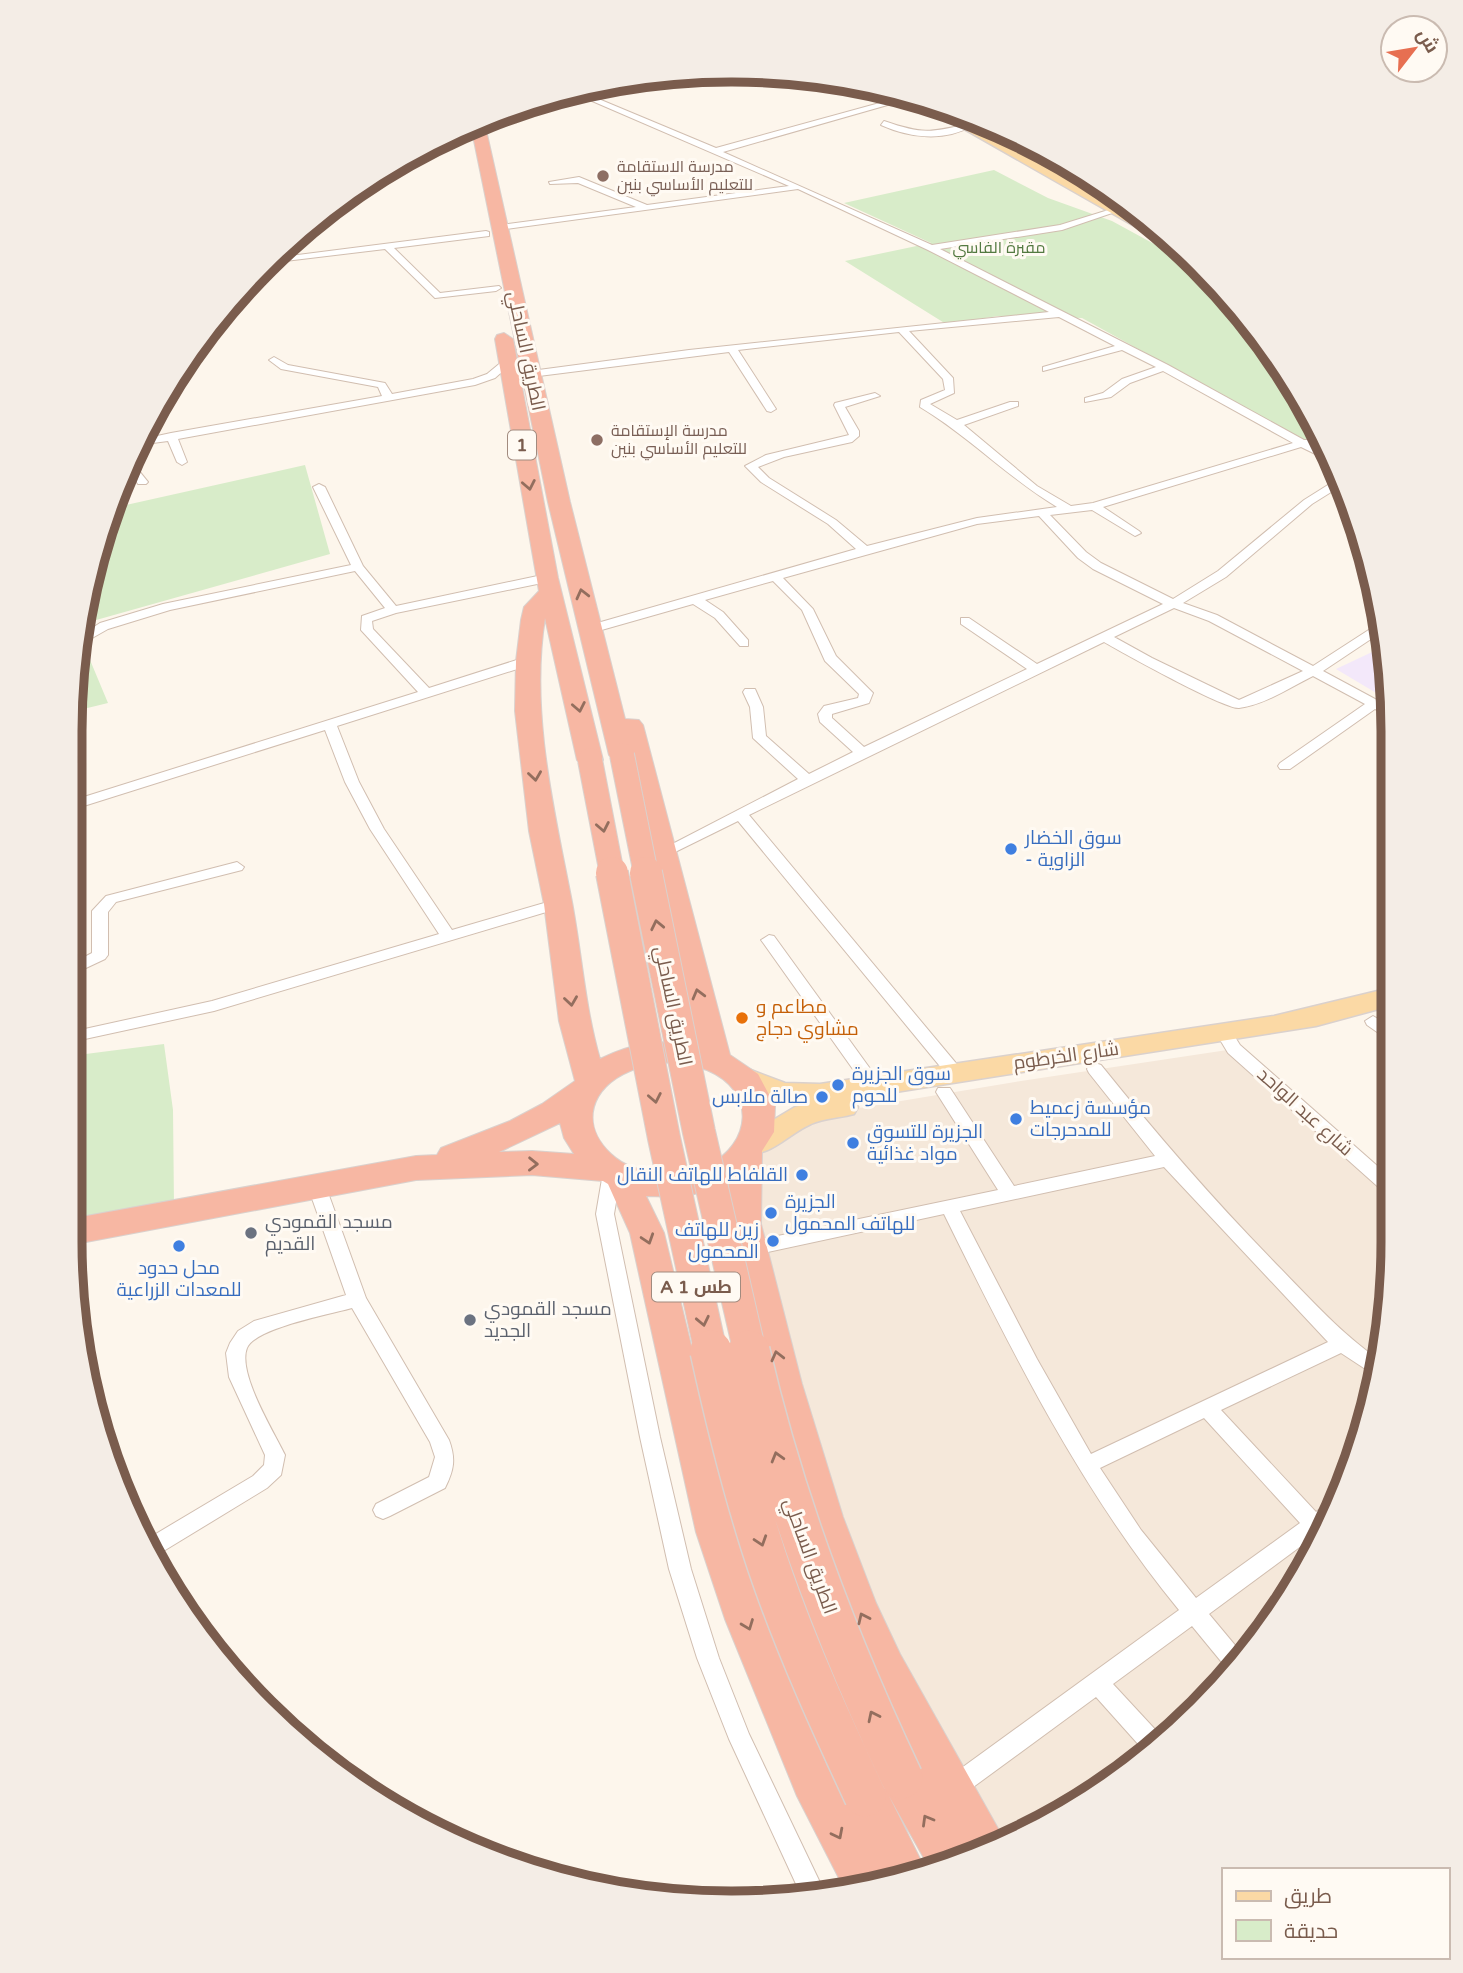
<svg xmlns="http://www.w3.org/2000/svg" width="1463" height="1973" viewBox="0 0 1463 1973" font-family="'Varela Round',Cairo,sans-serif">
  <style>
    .residential { fill: #f5e8da }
    .education { fill: #f3e8fa }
    .green { fill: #d8ecc9 }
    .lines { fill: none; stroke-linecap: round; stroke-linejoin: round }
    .street-casing { stroke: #d1beb0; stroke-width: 2 }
    .primary-casing { stroke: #dad1cd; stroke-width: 3 }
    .highway-casing { stroke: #dad1cd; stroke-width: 2 }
    .street { fill: #fff; fill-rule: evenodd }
    .primary { fill: #fbd9a5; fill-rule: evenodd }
    .highway { fill: #f7b7a3; fill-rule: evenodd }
    .highway-bridge-far2-casing { stroke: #dad1cd; stroke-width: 26; stroke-linecap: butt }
    .highway-bridge-far1-casing { stroke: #dad1cd; stroke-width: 34; stroke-linecap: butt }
    .highway-bridge-casing { stroke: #dad1cd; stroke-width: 44; stroke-linecap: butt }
    .highway-bridge-far2 { stroke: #f7b7a3; stroke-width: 24 }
    .highway-bridge-far1 { stroke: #f7b7a3; stroke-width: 32 }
    .highway-bridge { stroke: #f7b7a3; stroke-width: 41 }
    .oneway { stroke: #936e5e }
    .education-dot { fill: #8d6e63; stroke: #fffaf3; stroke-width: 2.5 }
    .shop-dot { fill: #3f7fe0; stroke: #fffaf3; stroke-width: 2.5 }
    .food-dot { fill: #e8710a; stroke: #fffaf3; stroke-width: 2.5 }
    .worship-dot { fill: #6b7280; stroke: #fffaf3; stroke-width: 2.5 }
    .labels { text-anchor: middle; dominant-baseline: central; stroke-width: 6; stroke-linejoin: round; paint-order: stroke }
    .far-education-label { font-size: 16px; fill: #785e54; stroke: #fffaf3; text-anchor: start }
    .far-park-label { font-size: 16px; fill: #537a41; stroke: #fffaf3 }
    .shield { fill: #fffaf3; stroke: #a28b7f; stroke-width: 2 }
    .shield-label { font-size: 18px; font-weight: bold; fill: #7a5c4d }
    .street-label { font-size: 19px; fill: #7a5c4d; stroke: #fffaf3 }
    .shop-label { font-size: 19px; fill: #366cbe; stroke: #fffaf3; text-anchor: start }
    .food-label { font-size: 19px; fill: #c56008; stroke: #fffaf3; text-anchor: start }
    .worship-label { font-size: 19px; fill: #5b616d; stroke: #fffaf3; text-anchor: start }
    .rim { fill: none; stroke: #7a5c4d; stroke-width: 9 }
  </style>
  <rect width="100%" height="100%" fill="#fdf6ec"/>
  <!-- residential -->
  <path class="residential" d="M1234,1049L1391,1187L1392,1285L1370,1413L1325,1534L1256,1645L1135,1766L995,1846L952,1787L888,1667L753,1254L750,1154L799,1118L1015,1082Z"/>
  <!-- education -->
  <path class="education" d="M1387,645L1388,700L1336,669Z"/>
  <!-- green -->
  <path class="green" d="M994,170L1048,198L1112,221L1200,269L1256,328L1321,441L1307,442L1082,318L998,316L946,324L845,261L931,243L844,203Z
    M305,465L330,554L82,624L92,561L117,507Z
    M80,636L108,703L71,712V689Z
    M164,1044L173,1110L174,1206L70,1223V1056Z"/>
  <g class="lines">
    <defs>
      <path id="street" d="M577,90L716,148L905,96L912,98L723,152L932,245L1060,225L1118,207V211L1062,230L940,249L1168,365L1304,440H1312V444L1328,454L1334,463L1301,447L1103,507L1139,531L1141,533L1135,536L1092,510L1050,515L1086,552L1101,563L1173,599L1218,571L1304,500L1339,478H1342L1344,484L1312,504L1226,577L1183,603L1217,615L1313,666L1381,622L1383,631L1323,671L1388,706V715L1375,709L1290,769H1280L1278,766L1280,763L1365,704L1313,676C1291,687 1264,705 1239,708C1224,709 1123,653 1104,642L749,815L960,1068L962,1072L960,1076H948L738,821L669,855L664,856L657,852L798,779L753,738L750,707L743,692L745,689H755L763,707L766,736L809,774L853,752L820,722L818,714L824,706L858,698L859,694L825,661L802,610L773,581L705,600L723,612L748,640V646H740L715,618L693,604L591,633L585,629L587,626L856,549L828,524L761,482L745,466L766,455L849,435L834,405L835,403L875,393L880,396L845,407L859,431V436L852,442L784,457L758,467L769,478L836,520L867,546L977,518L1057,507C1008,478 969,436 920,407L921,400L945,390L943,379L899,332L738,350L776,409L771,412L767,411L729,352L531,377L526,374L531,371L689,350L1049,312L928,250L798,189L498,230L497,228L501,225L636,207L578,183L550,184L549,182L579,177L647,205L789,186L569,91ZM1059,317L1115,346L1043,367V371L1122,350L1156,367L1122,379L1103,393L1085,398V402L1111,397L1130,383L1163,371L1293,443L1093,503L1071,506L1037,486L964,425L1018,406V402H1010L957,420L930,404L954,393L953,378L909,331ZM1039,516L1078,558L1093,569L1163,604L1037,664L969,618H961V624L1027,669L864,747L832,718V714L869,703L873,693L836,656L813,609L783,578L977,524ZM1174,608L1209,621L1303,671L1239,700L1152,658L1114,637Z
        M884,121C922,134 929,133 968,124L972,126C944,142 910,138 881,125Z
        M486,231L489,232V236L394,248L440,293L499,286L501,288L496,291L435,298L385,249L277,262L282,257Z
        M274,357L288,365L385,383L392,394L473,379L487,374L504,360L513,362L495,378L475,385L178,439L187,462L182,465L177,462L168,441L145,444L148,438L171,433L382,396L378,387L281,369L269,360Z
        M135,466L148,482L146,484H138L132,474Z
        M319,484L325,487L363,566L396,606L547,574L553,578L547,582L396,613L372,621L373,629L429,688L523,658H533L534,661L533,664L337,726L359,782L384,829L452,930L558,899L565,904L563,907L214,1011L71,1042V1032L212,1001L439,934L370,829L345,782L325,730L71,810V801L418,692L361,630L362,616L385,608L355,571L170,610L108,629L78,646L80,636L100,623L163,604L351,565L313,487Z
        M237,862L244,867L242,870L116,902L108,912V955L105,959L71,975V964L92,953V911L106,896Z
        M769,935L774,936L879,1081L881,1085L879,1089H867L764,944L761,940Z
        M1373,1016L1390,1026V1041L1367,1025L1365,1021Z
        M1224,1027L1230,1029L1240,1045L1391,1178V1195L1385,1193L1228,1053L1216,1033Z
        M1095,1063L1101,1065C1158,1136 1217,1204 1281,1269C1313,1302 1341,1333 1379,1360L1376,1376L1341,1353L1221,1410L1316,1512L1327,1504L1337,1502L1328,1526L1209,1614L1244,1656L1229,1671L1192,1626L1113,1684L1163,1738L1147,1754L1096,1697L961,1796L953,1799L945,1796L941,1788L945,1780L1179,1610C1081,1491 1012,1352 944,1214L749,1256L743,1254L740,1249L743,1244L749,1242L998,1190L936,1092L938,1088H950L1014,1186L1155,1156L1089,1073L1087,1069L1089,1065ZM1164,1167L1328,1342L1091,1454L1037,1359L960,1211ZM1204,1418L1300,1523L1196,1598L1141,1530L1100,1468Z
        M612,1167L618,1168L621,1173L614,1214L660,1437L691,1569L719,1658L749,1734L826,1895L802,1897L729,1739L697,1658L669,1569L640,1437L596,1214L603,1173L606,1168Z
        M317,1180L323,1182L326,1187L366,1298L449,1440C456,1459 454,1470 445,1488L390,1516L383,1519L376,1516L373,1510L376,1504L429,1477L435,1457L430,1442L352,1308C331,1314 255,1328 247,1348C237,1373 274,1432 285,1455L281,1475L267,1488L157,1555L149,1538L253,1476L264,1465L265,1455L229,1377L226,1353L230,1343L238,1331L254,1321L346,1295L308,1187L311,1182Z"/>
      <path id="primary" d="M920,99L940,104L1160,229L1181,249L1173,248L920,104Z
        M1390,988V1006L1316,1026L851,1099L858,1107L854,1114C840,1118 824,1118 811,1124C789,1133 768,1160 743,1152L739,1145L743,1138L795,1107L807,1104L782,1103L733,1084L729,1077L733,1070L743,1067L785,1083L820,1084L1274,1016Z"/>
      <path id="highway" d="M484,121L570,502L625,719L639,720L643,725L730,1055L758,1074L775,1106L774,1132L762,1151L761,1224L802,1384L843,1517L876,1603L900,1654L1005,1841L985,1852L929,1867L889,1796L925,1869L845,1890L797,1796L725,1619L696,1532L630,1233L608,1184L603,1181L532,1175L416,1180L70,1245V1219L416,1156L437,1155L441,1148L510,1121L542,1104L575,1081L559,1021L544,904L529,831L515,711L516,661L521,620L524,607L539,591L495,339L497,335L504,333L513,339L558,578L603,760L599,765L590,768L581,765L577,760L545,618C530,712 554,809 572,902C582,955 585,1007 600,1059C632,1043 662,1038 697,1046L626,762L613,760L609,755L548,502L471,126ZM671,1062C683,1064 696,1066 707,1070C757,1091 752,1144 707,1166C692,1173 676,1172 660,1172C641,1171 625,1167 611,1154C579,1124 591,1087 630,1071C643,1065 657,1064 671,1062ZM560,1123L564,1138L574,1154L532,1151L499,1152ZM729,1184L727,1224L732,1249C754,1339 775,1429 804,1517C832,1601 869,1682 911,1761L902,1757L887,1763L880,1778L886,1791L880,1781L865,1775L850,1781L843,1796L827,1766L765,1619L736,1532L664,1233L646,1196L684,1197Z"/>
    </defs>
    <!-- street casing -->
    <use href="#street" class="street-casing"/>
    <!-- primary casing -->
    <use href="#primary" class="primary-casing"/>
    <!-- highway casing -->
    <use href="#highway" class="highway-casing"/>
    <!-- street -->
    <use href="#street" class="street"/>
    <!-- primary -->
    <use href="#primary" class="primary"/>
    <!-- highway -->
    <use href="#highway" class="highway"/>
    <defs>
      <path id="highway-bridge-far2" d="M622,755L646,874
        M590,760L612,874"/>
      <path id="highway-bridge-far1" d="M612,873L664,1138L711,1353
        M646,873L699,1132L750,1353"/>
      <path id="highway-bridge" d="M711,1351C728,1428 747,1505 773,1579C799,1653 832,1725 865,1796
        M749,1351C783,1499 837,1641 902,1778"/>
    </defs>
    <!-- highway-bridge-far2 casing -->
    <use href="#highway-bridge-far2" class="highway-bridge-far2-casing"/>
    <!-- highway-bridge-far1 casing -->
    <use href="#highway-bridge-far1" class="highway-bridge-far1-casing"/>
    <!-- highway-bridge casing -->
    <use href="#highway-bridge" class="highway-bridge-casing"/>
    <!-- highway-bridge-far2 -->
    <use href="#highway-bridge-far2" class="highway-bridge-far2"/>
    <!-- highway-bridge-far1 -->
    <use href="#highway-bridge-far1" class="highway-bridge-far1"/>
    <!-- highway-bridge -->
    <use href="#highway-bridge" class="highway-bridge"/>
  </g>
  <!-- one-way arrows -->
  <defs><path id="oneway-chevron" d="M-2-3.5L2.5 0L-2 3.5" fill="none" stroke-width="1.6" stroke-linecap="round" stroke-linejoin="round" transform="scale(1.75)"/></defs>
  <g class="oneway">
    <use href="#oneway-chevron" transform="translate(529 485) rotate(79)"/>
    <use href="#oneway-chevron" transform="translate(582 594) rotate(-104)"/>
    <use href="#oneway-chevron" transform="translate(579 707) rotate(79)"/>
    <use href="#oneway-chevron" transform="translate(535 776) rotate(82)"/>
    <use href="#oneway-chevron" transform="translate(603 827) rotate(79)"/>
    <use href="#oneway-chevron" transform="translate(657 925) rotate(-102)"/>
    <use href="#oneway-chevron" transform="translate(698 994) rotate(-105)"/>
    <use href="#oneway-chevron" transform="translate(571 1001) rotate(82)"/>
    <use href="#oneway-chevron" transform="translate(655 1098) rotate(79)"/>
    <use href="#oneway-chevron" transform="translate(533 1164) rotate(1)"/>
    <use href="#oneway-chevron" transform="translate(648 1239) rotate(72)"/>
    <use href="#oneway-chevron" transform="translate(703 1321) rotate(78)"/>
    <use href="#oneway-chevron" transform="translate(777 1356) rotate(-104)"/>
    <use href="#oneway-chevron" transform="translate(777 1457) rotate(-106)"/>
    <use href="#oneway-chevron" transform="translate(761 1541) rotate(72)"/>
    <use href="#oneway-chevron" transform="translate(863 1618) rotate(-115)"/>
    <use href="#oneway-chevron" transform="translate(748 1625) rotate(69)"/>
    <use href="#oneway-chevron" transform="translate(873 1716) rotate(-116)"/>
    <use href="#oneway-chevron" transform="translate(927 1820) rotate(-120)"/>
    <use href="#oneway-chevron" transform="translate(838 1834) rotate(63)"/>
  </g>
  <!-- markers -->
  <g class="education-dot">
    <circle cx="603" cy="176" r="7"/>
    <circle cx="597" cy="440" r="7"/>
  </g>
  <g class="shop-dot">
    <circle cx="1011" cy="849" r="7"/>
    <circle cx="838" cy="1085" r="7"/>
    <circle cx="822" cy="1097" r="7"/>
    <circle cx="1016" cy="1119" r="7"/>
    <circle cx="853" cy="1143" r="7"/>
    <circle cx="802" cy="1175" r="7"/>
    <circle cx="771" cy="1213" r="7"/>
    <circle cx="773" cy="1241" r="7"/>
    <circle cx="179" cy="1246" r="7"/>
  </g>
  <circle class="food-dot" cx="742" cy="1018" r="7"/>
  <g class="worship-dot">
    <circle cx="251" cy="1233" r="7"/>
    <circle cx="470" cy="1320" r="7"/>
  </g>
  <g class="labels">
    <!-- far-education labels -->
    <g class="far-education-label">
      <text x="617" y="167">مدرسة الاستقامة<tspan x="617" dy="18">للتعليم الأساسي بنين</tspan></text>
      <text x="611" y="431">مدرسة اﻹستقامة<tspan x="611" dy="18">للتعليم اﻷساسي بنين</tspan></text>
    </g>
    <!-- far-park labels -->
    <g class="far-park-label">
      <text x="999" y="248">مقبرة الفاسي</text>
    </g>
    <!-- shield labels -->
    <g class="shield">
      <rect x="508" y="430.5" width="28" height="29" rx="5"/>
      <rect x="652" y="1272.5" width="88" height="29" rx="5"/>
    </g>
    <g class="shield-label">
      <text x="522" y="445">1</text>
      <text x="696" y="1287">A 1 طس</text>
    </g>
    <!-- street labels -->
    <g class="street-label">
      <text transform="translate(526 351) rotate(78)">الطريق الساحلي</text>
      <text transform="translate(673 1006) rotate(78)">الطريق الساحلي</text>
      <text transform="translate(1066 1056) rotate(-8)">شارع الخرطوم</text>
      <text transform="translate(1305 1112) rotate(42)">شارع عبد الواحد</text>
      <text transform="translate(810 1556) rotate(70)">الطريق الساحلي</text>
    </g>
    <!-- shop labels -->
    <g class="shop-label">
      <text x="1025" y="838">سوق الخضار<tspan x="1025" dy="22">- الزاوية</tspan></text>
      <text x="852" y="1074">سوق الجزيرة<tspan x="852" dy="22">للحوم</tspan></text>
      <text x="808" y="1097" text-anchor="end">صالة ملابس</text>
      <text x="1030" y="1108">مؤسسة زعميط<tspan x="1030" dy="22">للمدحرجات</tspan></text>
      <text x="867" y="1132">الجزيرة للتسوق<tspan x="867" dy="22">مواد غذائية</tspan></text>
      <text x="788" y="1175" text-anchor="end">القلفاط للهاتف النقال</text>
      <text x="785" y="1202">الجزيرة<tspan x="785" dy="22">للهاتف المحمول</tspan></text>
      <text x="759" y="1230" text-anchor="end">زين للهاتف<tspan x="759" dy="22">المحمول</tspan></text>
      <text x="179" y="1268" text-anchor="middle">محل حدود<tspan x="179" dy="22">للمعدات الزراعية</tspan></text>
    </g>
    <!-- food labels -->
    <g class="food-label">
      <text x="756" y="1007">مطاعم و<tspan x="756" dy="22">مشاوي دجاج</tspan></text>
    </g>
    <!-- worship labels -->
    <g class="worship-label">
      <text x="265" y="1222">مسجد القمودي<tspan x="265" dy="22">القديم</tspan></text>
      <text x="484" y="1309">مسجد القمودي<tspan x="484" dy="22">الجديد</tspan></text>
    </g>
  </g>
  <!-- crop -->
  <path d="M0 0H1463V1973H0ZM731 82H732A649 649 0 0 1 1381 731V1242A649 649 0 0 1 732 1891H731A649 649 0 0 1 82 1242V731A649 649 0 0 1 731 82Z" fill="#f4ede6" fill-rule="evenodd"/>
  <path class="rim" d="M731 82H732A649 649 0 0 1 1381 731V1242A649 649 0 0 1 732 1891H731A649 649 0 0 1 82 1242V731A649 649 0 0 1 731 82Z"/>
  <!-- legend -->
  <rect x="1222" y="1868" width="228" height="91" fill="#fffaf3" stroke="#cabbb1" stroke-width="2"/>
  <rect x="1236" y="1891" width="35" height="10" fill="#fbd9a5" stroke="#cabbb1" stroke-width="2"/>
  <text x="1284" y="1903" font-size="21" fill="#7a5c4d">طريق</text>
  <rect x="1236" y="1920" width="35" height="21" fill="#d8ecc9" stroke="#cabbb1" stroke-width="2"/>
  <text x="1284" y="1938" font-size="21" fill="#7a5c4d">حديقة</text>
  <!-- north arrow -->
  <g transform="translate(1414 49) rotate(59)"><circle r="33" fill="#fffaf3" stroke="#cabbb1" stroke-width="2"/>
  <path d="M0-5L12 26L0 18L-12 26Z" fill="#e76f51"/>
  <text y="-10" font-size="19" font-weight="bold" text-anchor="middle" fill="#7a5c4d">ش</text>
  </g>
</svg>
